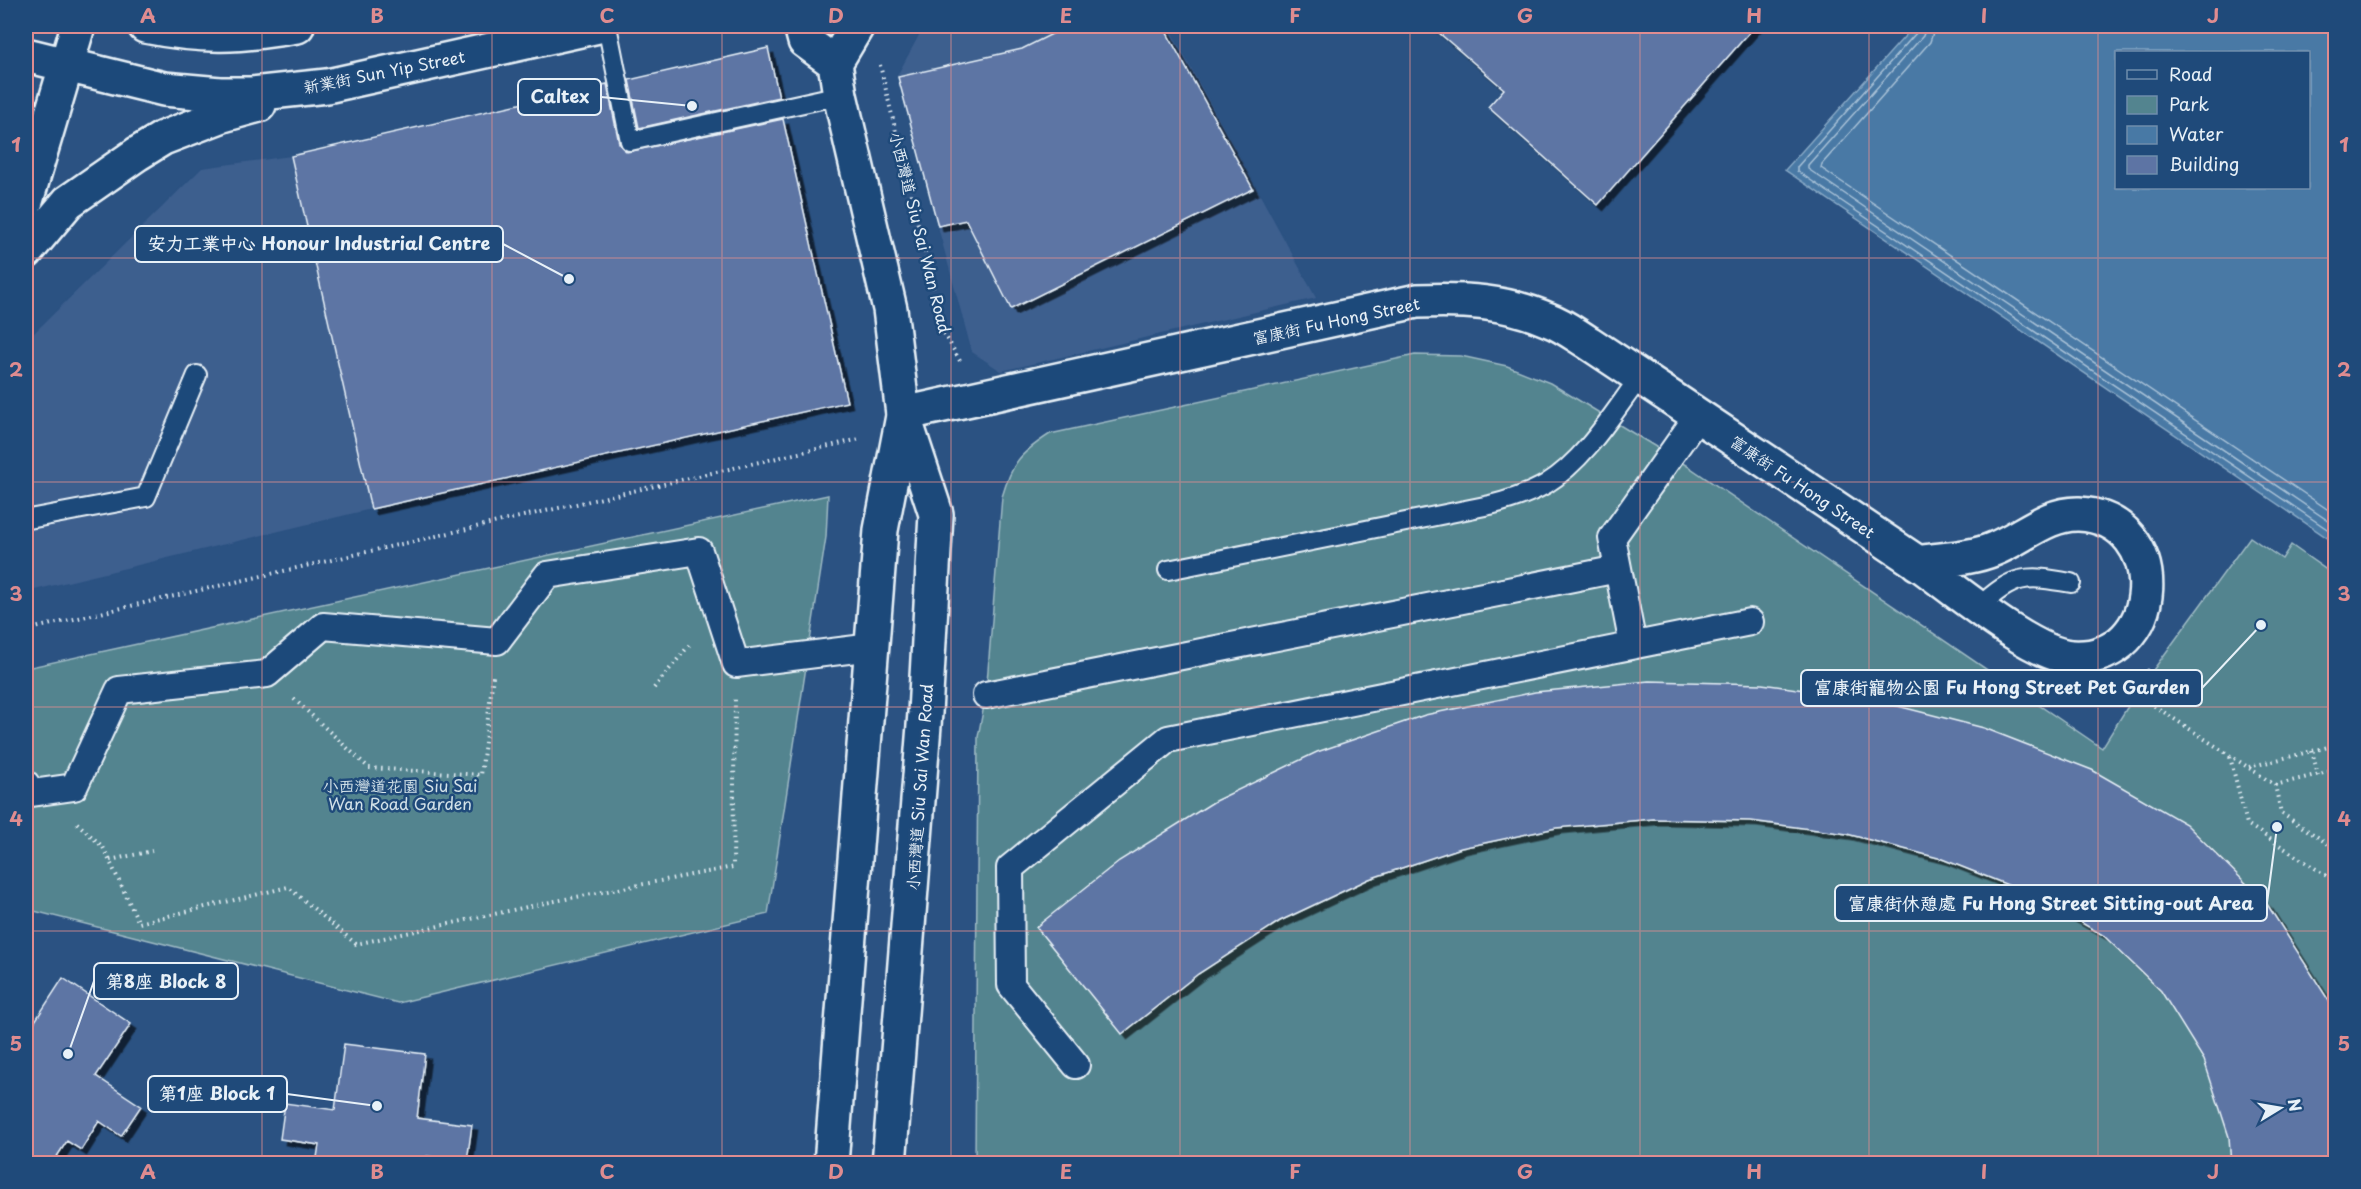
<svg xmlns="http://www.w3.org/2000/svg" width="2361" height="1189" viewBox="0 0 2361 1189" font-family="'Playpen Sans','LXGW WenKai TC',sans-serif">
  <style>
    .built { fill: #3d5f8e }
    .green { fill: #53848f; stroke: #9ebac4; stroke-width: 1.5 }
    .water { fill: #4879a5; stroke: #88a9c6; stroke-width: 1.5; fill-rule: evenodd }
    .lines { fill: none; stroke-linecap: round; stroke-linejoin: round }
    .shore { stroke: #a8c1d7; stroke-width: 1.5 }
    .building { fill: #5d74a4; stroke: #e8f1f8; stroke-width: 1.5; filter: url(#shadow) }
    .service-casing { stroke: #e8f1f8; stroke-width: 22 }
    .pedestrian-casing { stroke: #e8f1f8; stroke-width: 30 }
    .minor-casing { stroke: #e8f1f8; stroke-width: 38 }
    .secondary-casing { stroke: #e8f1f8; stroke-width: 38 }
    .path { stroke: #e8f1f8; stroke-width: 4; stroke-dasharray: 1.5 4.5; stroke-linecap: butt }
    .service { stroke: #1f4a7a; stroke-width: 18 }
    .pedestrian { stroke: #1f4a7a; stroke-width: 26 }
    .minor { stroke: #1f4a7a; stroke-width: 33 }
    .secondary { stroke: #1f4a7a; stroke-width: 33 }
    .grid { fill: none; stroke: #df8c90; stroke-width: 1.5; stroke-opacity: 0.55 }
    .labels { text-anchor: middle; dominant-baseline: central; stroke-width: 5; stroke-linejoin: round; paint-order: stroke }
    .street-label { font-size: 16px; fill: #e8f1f8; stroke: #1f4a7a }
    .park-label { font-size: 16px; fill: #d2e1e8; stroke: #1f4a7a }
    .leader { fill: none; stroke: #e8f1f8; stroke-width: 2 }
    .callout-dot { fill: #e8f1f8; stroke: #1f4a7a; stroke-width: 2 }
    .callout { fill: #1f4a7a; stroke: #e8f1f8; stroke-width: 2 }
    .callout-label { font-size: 18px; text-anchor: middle; font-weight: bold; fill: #e8f1f8 }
    .neatline { fill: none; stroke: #df8c90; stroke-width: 2 }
    .grid-label { font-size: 20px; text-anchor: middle; font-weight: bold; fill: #df8c90 }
  </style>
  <defs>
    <filter id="shadow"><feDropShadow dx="5.5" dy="5.5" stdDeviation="0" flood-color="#0009"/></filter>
  </defs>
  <rect width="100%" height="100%" fill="#2b5282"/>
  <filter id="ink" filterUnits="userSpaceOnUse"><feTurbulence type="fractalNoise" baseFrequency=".0167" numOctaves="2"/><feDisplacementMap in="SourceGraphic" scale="12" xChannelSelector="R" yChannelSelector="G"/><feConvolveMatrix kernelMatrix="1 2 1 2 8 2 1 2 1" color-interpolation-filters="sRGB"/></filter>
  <g filter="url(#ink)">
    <!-- built -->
    <path class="built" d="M924,26H1168L1316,298L1001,371L972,352L897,76Z
      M291,156L371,509L26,592V346L28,339L202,168Z"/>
    <!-- green -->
    <path class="green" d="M1415,355L1461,356L1507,366L1550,383L1689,467L2102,748L2135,695L2250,537L2282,559L2291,545L2335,576V1163L975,1164L978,737L986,695L1002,497C1012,463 1019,454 1050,434Z
      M828,495L826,537L768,914L398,1003L26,909V668Z"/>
    <!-- water -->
    <path class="water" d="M1914,26H2335V543L1785,170ZM2116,52H2308V188H2116Z"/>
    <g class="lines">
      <!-- shore -->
      <path class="shore" d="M1918,26L1917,32L1797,167V171L2336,535
        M1926,26L1923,36L1808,165V169L2336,526
        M1935,26L1930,42L1822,164L1821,168L2336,515"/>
    </g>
    <!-- building -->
    <path class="building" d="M1068,26H1163L1253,189L1011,309L966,220L938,226L898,77L1022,49Z
      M1431,26H1755L1598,205L1488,107L1504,89Z
      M768,48L779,97L639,128L629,80Z
      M607,84L619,143L627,152L783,119L847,402L371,509L291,156Z
      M1649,681L1762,684L1874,700L1984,728L2092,770L2186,824L2267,904L2329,1001L2336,1021V1164H2231L2229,1137L2204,1060L2161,991L2103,935L2033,895L1942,859L1847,834L1751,821L1653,819L1556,828L1461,848L1369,879L1280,921L1198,974L1122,1034L1036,927L1119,861L1215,801L1317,752L1425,715L1535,692Z
      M63,978L131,1024L96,1076L141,1106L121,1136L99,1121L81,1150L67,1141L52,1164H26V1035Z
      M344,1044L425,1054L417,1118L472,1125L467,1161L427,1156L426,1164H316L319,1145L280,1139L285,1103L335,1110Z"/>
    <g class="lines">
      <defs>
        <path id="service" d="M607,26L630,141L840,95
          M26,517L29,519L146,497L197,375
          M1168,570L1490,505C1510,500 1529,494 1546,484C1586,459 1613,413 1640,377
          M1979,607C2014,574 2026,575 2071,583"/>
        <path id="pedestrian" d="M1633,645L1612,538L1698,416
          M986,695L1618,569
          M26,784L32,793L74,787L119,690L267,674L323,626L497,641L547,575L699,551L736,664L872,647
          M1076,1065L1011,985L1010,868L1168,739L1750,622"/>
        <path id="minor" d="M903,414L1417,301C1464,299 1505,301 1549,320C1563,325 1576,335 1589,343C1698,415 1806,488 1915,561C1951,586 2031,655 2072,657C2165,663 2173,519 2079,514C2047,513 2022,538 1994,549C1970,559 1942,559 1917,563"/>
        <path id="secondary" d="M145,26C204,38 239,36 297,26
          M801,26L805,41L835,63
          M857,26L835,63L840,95L890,309L903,414L936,514L925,713L889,1164
          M26,55L164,89L220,94H252L327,86L599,26
          M26,201L78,26
          M26,252L68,202L137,154L163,138L223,115L259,105
          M831,1164L881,530L903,416"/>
      </defs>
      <!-- service casing -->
      <use href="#service" class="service-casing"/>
      <!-- pedestrian casing -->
      <use href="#pedestrian" class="pedestrian-casing"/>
      <!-- minor casing -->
      <use href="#minor" class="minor-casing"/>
      <!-- secondary casing -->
      <use href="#secondary" class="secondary-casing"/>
      <!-- path -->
      <path class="path" d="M724,26L725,28L734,26
        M880,65L944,333L960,361
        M26,630L860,439
        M2146,670L2164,685L2173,675
        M2124,686L2275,785L2281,813L2336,849
        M654,688L691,643
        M294,699L369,768L481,775L493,676
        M2312,751L2318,775
        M2230,757L2247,824L2336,882
        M2249,767L2336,745
        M2275,785L2336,770
        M77,823L103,847L139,923L288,887L356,944L545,903L733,867L735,699
        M110,860L152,851"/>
      <!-- service -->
      <use href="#service" class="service"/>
      <!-- pedestrian -->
      <use href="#pedestrian" class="pedestrian"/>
      <!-- minor -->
      <use href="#minor" class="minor"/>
      <!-- secondary -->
      <use href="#secondary" class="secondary"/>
    </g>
  </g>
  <!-- grid -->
  <path class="grid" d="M262,26V1164M492,26V1164M722,26V1164M951,26V1164M1180,26V1164M1410,26V1164M1640,26V1164M1869,26V1164M2098,26V1164M26,258H2336M26,482H2336M26,707H2336M26,931H2336"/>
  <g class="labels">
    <!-- street labels -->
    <g class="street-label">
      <text transform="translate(384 71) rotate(-11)">新業街 Sun Yip Street</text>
      <text transform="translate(921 232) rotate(76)">小西灣道 Siu Sai Wan Road</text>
      <text transform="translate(1336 320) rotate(-12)">富康街 Fu Hong Street</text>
      <text transform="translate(1803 486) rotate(34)">富康街 Fu Hong Street</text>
      <text transform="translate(919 787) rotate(-86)">小西灣道 Siu Sai Wan Road</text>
    </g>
    <!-- park labels -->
    <g class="park-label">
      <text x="400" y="785">小西灣道花園 Siu Sai<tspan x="400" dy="18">Wan Road Garden</tspan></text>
    </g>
  </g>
  <!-- callouts -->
  <path class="leader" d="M692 106L601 97M569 279L503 244M2261 625L2202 688M2277 827L2267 903M68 1054L94 981M377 1106L287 1094"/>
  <g class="callout-dot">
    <circle cx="692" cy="106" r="6"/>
    <circle cx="569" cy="279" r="6"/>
    <circle cx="2261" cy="625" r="6"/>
    <circle cx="2277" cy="827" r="6"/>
    <circle cx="68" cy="1054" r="6"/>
    <circle cx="377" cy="1106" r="6"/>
  </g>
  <g class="callout">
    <rect x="518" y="79" width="83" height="36" rx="6"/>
    <rect x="135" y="226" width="368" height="36" rx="6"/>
    <rect x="1801" y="670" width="401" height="36" rx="6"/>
    <rect x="1835" y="885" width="432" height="36" rx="6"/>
    <rect x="94" y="963" width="144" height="36" rx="6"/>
    <rect x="148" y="1076" width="139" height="36" rx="6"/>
  </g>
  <g class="callout-label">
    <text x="560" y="103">Caltex</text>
    <text x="319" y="250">安力工業中心 Honour Industrial Centre</text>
    <text x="2002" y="694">富康街寵物公園 Fu Hong Street Pet Garden</text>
    <text x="2051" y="910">富康街休憩處 Fu Hong Street Sitting-out Area</text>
    <text x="166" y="988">第8座 Block 8</text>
    <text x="217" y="1100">第1座 Block 1</text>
  </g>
  <!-- margin -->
  <rect width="2361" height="1189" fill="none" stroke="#1f4a7a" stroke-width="66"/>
  <!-- legend -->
  <rect x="2115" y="51" width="195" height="138" fill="#1f4a7a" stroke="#6f8dac" stroke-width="1.5"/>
  <rect x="2127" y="70" width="30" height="9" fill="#1f4a7a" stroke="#6f8dac" stroke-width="1.5"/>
  <text x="2169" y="81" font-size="18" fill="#e8f1f8">Road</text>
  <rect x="2127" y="96" width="30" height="18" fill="#53848f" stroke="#6f8dac" stroke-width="1.5"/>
  <text x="2169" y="111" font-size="18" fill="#e8f1f8">Park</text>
  <rect x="2127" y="126" width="30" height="18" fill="#4879a5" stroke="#6f8dac" stroke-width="1.5"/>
  <text x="2169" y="141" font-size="18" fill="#e8f1f8">Water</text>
  <rect x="2127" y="156" width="30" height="18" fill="#5d74a4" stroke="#6f8dac" stroke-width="1.5"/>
  <text x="2169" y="171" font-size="18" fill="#e8f1f8">Building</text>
  <!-- north arrow -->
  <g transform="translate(2280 1108) rotate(79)" stroke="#1f4a7a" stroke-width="4.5" paint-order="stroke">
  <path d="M0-4.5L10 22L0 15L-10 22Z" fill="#e8f1f8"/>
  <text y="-9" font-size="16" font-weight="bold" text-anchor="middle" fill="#e8f1f8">N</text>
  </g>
  <rect x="33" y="33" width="2295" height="1123" class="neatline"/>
  <g class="grid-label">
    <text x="148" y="23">A</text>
    <text x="377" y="23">B</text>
    <text x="607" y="23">C</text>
    <text x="836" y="23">D</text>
    <text x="1066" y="23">E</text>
    <text x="1295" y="23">F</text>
    <text x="1525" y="23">G</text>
    <text x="1754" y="23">H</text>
    <text x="1984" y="23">I</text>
    <text x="2213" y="23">J</text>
    <text x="16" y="152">1</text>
    <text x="2344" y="152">1</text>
    <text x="16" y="377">2</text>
    <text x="2344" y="377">2</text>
    <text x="16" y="601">3</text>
    <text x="2344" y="601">3</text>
    <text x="16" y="826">4</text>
    <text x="2344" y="826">4</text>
    <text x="16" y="1051">5</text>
    <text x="2344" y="1051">5</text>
    <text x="148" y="1179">A</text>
    <text x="377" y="1179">B</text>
    <text x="607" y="1179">C</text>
    <text x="836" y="1179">D</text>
    <text x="1066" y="1179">E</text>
    <text x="1295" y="1179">F</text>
    <text x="1525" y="1179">G</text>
    <text x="1754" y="1179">H</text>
    <text x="1984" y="1179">I</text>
    <text x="2213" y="1179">J</text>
  </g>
</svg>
